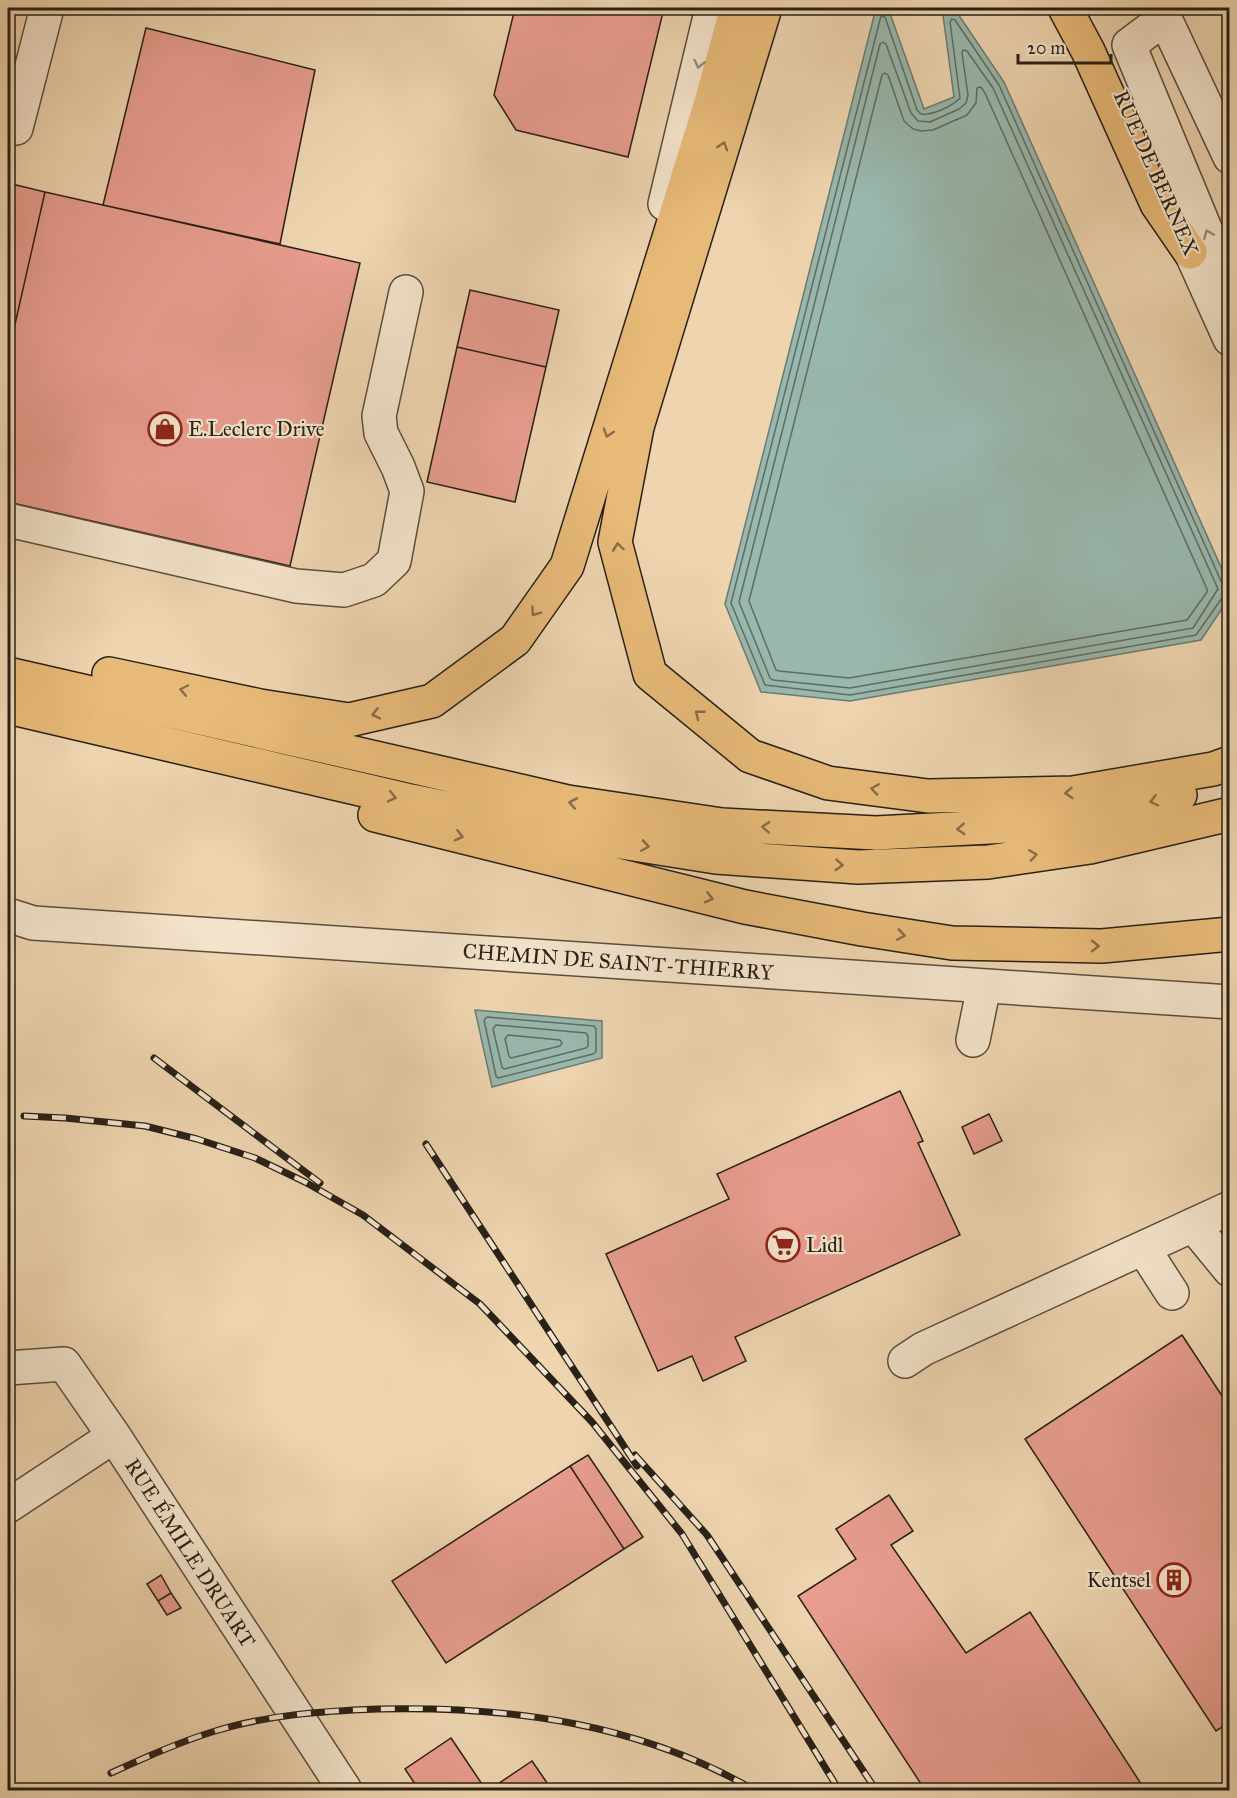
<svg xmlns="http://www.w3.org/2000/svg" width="1237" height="1798" viewBox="0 0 1237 1798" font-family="'IM FELL Great Primer',serif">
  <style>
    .water { fill: #99b8ae; stroke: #6c7b72; stroke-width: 1.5 }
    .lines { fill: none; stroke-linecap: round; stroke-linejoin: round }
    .shore { stroke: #606c62; stroke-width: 1.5 }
    .building { fill: #e89d8f; stroke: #282017; stroke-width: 1.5 }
    .minor-casing { stroke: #5a4d3d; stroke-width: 36 }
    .highway-casing { stroke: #282017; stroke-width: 36 }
    .minor { stroke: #f4e4cc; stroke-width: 33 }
    .highway { stroke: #e7ba78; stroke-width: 33 }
    .rail-casing { stroke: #282017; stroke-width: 7 }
    .rail { stroke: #f4e4cc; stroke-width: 4.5; stroke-dasharray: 14; stroke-linecap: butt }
    .oneway { stroke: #988c7b }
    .oneway2 { stroke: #886d48 }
    .labels { text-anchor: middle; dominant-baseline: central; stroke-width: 4.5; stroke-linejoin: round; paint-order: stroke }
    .street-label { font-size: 21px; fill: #282017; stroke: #f4e4cc }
    .poi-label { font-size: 21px; fill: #282017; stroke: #f4e4cc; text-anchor: start }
  </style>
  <rect width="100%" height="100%" fill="#eed5b0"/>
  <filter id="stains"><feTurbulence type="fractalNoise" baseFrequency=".00333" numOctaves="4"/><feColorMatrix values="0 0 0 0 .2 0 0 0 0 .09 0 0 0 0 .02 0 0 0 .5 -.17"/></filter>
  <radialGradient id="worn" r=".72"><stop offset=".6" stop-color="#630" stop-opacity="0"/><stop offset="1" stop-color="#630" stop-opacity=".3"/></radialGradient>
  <!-- water -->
  <path class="water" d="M876,8H888L924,109L954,97L942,8H954L1004,82L1229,585V598L1201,640L850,701L761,692L725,604Z
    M475,1010L602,1021V1058L492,1087Z"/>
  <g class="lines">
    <!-- shore -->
    <path class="shore" d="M883,42L886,44L911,113L918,121L930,122L959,109L966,103L968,95L962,53L963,50L967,51L993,88L1218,589L1193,628L850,688L773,680L770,678L739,602L880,44Z
      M885,73L888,75L904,121L913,129L921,131L933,130L967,115L976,103L977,88L981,87L985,93L1207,589V592L1187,620L849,678L779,671L776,670L749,601L882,75Z
      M1230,585L1224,584L1221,581L999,85L955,20L952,19L950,22L960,98C953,106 931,116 921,114L917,110L885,17L881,16L731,603L765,685L850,695L1196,635L1222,598L1230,595
      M487,1017L594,1026L596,1029V1052L593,1054L498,1078L496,1076L484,1020Z
      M496,1025L586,1033L588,1036V1046L586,1048L504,1069L502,1067L493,1029Z
      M508,1035L560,1040L562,1043L560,1046L511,1058L509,1056L505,1039Z"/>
  </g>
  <!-- building -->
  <path class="building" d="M515,8H664L628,157L516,130L494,95Z
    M146,28L315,70L280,244L103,205Z
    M8,183L45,192L8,355Z
    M45,192L360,263L290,566L8,502V355Z
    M470,290L559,310L546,367L457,347Z
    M457,347L546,367L515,502L427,482Z
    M900,1091L923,1141L918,1143L960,1235L735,1337L746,1361L703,1381L692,1356L658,1371L606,1254L729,1199L717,1174Z
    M989,1114L1002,1141L974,1154L962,1127Z
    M1182,1335L1230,1408V1722L1216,1731L1025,1439Z
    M588,1455L643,1537L624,1549L570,1466Z
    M570,1466L624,1549L446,1663L392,1581Z
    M889,1495L913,1531L891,1545L966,1653L1030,1612L1145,1790H925L798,1596L856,1559L836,1529Z
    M161,1575L171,1593L158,1601L147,1584Z
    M171,1593L181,1608L167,1615L158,1601Z
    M451,1738L486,1790H419L405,1769Z
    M532,1761L552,1790H489Z"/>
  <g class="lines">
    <defs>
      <path id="minor" d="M1160,8L1230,157
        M1165,18L1129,45L1216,255L1218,271
        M8,126L16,128L47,8
        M665,204L712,8
        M1179,226L1230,339
        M8,520L296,586L344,590L374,580L394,561L407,491L398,467L381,433L379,416L406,292
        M8,915L33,923L1230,1002
        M973,1040L984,986
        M1193,1225L1230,1270
        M1143,1248L1172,1293
        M905,1361L923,1349L1230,1208
        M8,1368L64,1364L114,1436L345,1790
        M8,1506L114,1436"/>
      <path id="highway" d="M765,8L637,427L615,542L650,674L750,756L828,783L928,796L1073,793L1213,769L1230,763
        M1065,8L1088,51L1157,204L1190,252
        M8,674L568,802L722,825L876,833L1029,825L1114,811L1180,795
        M109,674L260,706L349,720L432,701L515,640L567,566L710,106L737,8
        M8,707L411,801L583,836L716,857L858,867L988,862L1090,847L1230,814
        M375,815L745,907L862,929L952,943L1102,946L1230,934"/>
    </defs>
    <!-- minor casing -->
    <use href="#minor" class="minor-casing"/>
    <!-- highway casing -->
    <use href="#highway" class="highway-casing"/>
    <!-- minor -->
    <use href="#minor" class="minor"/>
    <!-- highway -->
    <use href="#highway" class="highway"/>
    <defs>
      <path id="rail" d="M154,1058L320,1183
        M24,1116L65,1118L145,1126L197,1139L255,1158L305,1182L363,1215L480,1304L592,1422L682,1534L839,1790
        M426,1144L637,1466
        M635,1455L707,1535L876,1790
        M111,1773C144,1758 177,1743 212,1732C265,1715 322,1711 378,1709C509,1706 639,1723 754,1790"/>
    </defs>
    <!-- rail casing -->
    <use href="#rail" class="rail-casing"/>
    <!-- rail -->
    <use href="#rail" class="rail"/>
  </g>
  <!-- one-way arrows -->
  <defs><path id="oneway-chevron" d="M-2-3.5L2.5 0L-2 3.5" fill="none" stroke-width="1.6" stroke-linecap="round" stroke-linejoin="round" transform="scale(1.5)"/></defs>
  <g class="oneway">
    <use href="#oneway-chevron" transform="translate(699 64) rotate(103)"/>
    <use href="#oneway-chevron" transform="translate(1208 234) rotate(-113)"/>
  </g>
  <g class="oneway2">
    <use href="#oneway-chevron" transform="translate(723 146) rotate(-73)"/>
    <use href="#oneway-chevron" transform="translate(608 433) rotate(107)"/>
    <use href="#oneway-chevron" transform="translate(618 547) rotate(-98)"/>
    <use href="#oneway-chevron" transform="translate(535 612) rotate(125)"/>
    <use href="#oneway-chevron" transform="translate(184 690) rotate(-168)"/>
    <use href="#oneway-chevron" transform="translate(376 714) rotate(167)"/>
    <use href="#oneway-chevron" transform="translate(699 714) rotate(-141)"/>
    <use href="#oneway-chevron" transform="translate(875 789) rotate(-172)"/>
    <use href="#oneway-chevron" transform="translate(1069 793) rotate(176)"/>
    <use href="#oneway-chevron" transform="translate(392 797) rotate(13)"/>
    <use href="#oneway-chevron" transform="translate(1154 801) rotate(166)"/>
    <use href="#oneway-chevron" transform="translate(573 803) rotate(-170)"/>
    <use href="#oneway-chevron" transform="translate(766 827) rotate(-177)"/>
    <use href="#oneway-chevron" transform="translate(961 829) rotate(177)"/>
    <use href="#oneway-chevron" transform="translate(459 836) rotate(14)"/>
    <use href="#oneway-chevron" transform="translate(645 846) rotate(9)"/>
    <use href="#oneway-chevron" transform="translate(1033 855) rotate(-8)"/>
    <use href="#oneway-chevron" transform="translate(839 865) rotate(4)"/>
    <use href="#oneway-chevron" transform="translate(709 898) rotate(14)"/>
    <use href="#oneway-chevron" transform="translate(901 935) rotate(9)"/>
    <use href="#oneway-chevron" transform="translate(1095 946)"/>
  </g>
  <!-- icons -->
  <defs>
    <symbol id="shop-ring" viewBox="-11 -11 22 22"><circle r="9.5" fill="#f4e4cc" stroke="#8f2418" stroke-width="1.5"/><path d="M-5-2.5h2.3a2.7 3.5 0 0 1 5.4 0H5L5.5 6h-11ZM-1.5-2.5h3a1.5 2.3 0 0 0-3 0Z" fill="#8f2418"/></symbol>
    <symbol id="supermarket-ring" viewBox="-11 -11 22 22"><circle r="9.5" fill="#f4e4cc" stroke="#8f2418" stroke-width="1.5"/><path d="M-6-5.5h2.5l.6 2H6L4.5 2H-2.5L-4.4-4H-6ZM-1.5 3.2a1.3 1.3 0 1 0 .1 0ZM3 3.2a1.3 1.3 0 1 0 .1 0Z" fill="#8f2418"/></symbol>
    <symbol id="building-ring" viewBox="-11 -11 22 22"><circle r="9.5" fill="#f4e4cc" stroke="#8f2418" stroke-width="1.5"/><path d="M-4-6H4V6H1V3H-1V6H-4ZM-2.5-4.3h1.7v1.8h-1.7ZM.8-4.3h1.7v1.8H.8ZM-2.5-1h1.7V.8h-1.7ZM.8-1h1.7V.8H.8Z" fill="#8f2418"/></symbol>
  </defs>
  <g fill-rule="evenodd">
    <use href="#shop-ring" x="146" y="410" width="38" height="38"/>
    <use href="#supermarket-ring" x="764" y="1226" width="38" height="38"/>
    <use href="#building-ring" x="1155" y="1561" width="38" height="38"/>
  </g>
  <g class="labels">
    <!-- street labels -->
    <g class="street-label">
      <text transform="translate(1156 173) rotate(66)">RUE DE BERNEX</text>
      <text transform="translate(618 962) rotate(4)">CHEMIN DE SAINT-THIERRY</text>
      <text transform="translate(190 1553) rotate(57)">RUE ÉMILE DRUART</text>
    </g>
    <!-- poi labels -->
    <g class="poi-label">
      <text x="188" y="429">E.Leclerc Drive</text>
      <text x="806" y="1245">Lidl</text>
      <text x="1151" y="1580" text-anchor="end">Kentsel</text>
    </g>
  </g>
  <!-- margin -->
  <rect width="1237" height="1798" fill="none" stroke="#eed5b0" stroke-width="30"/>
  <rect x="9" y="9" width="1219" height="1780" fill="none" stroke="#282017" stroke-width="3"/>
  <rect x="15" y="15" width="1207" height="1768" fill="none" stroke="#282017" stroke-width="1.5"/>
  <!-- scale -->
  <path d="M1018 54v9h93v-9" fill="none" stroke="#282017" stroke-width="3"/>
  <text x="1027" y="54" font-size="18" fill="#282017" stroke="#f4e4cc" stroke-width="4.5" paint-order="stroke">20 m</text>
  <rect width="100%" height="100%" filter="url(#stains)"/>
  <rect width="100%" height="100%" fill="url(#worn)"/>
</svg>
